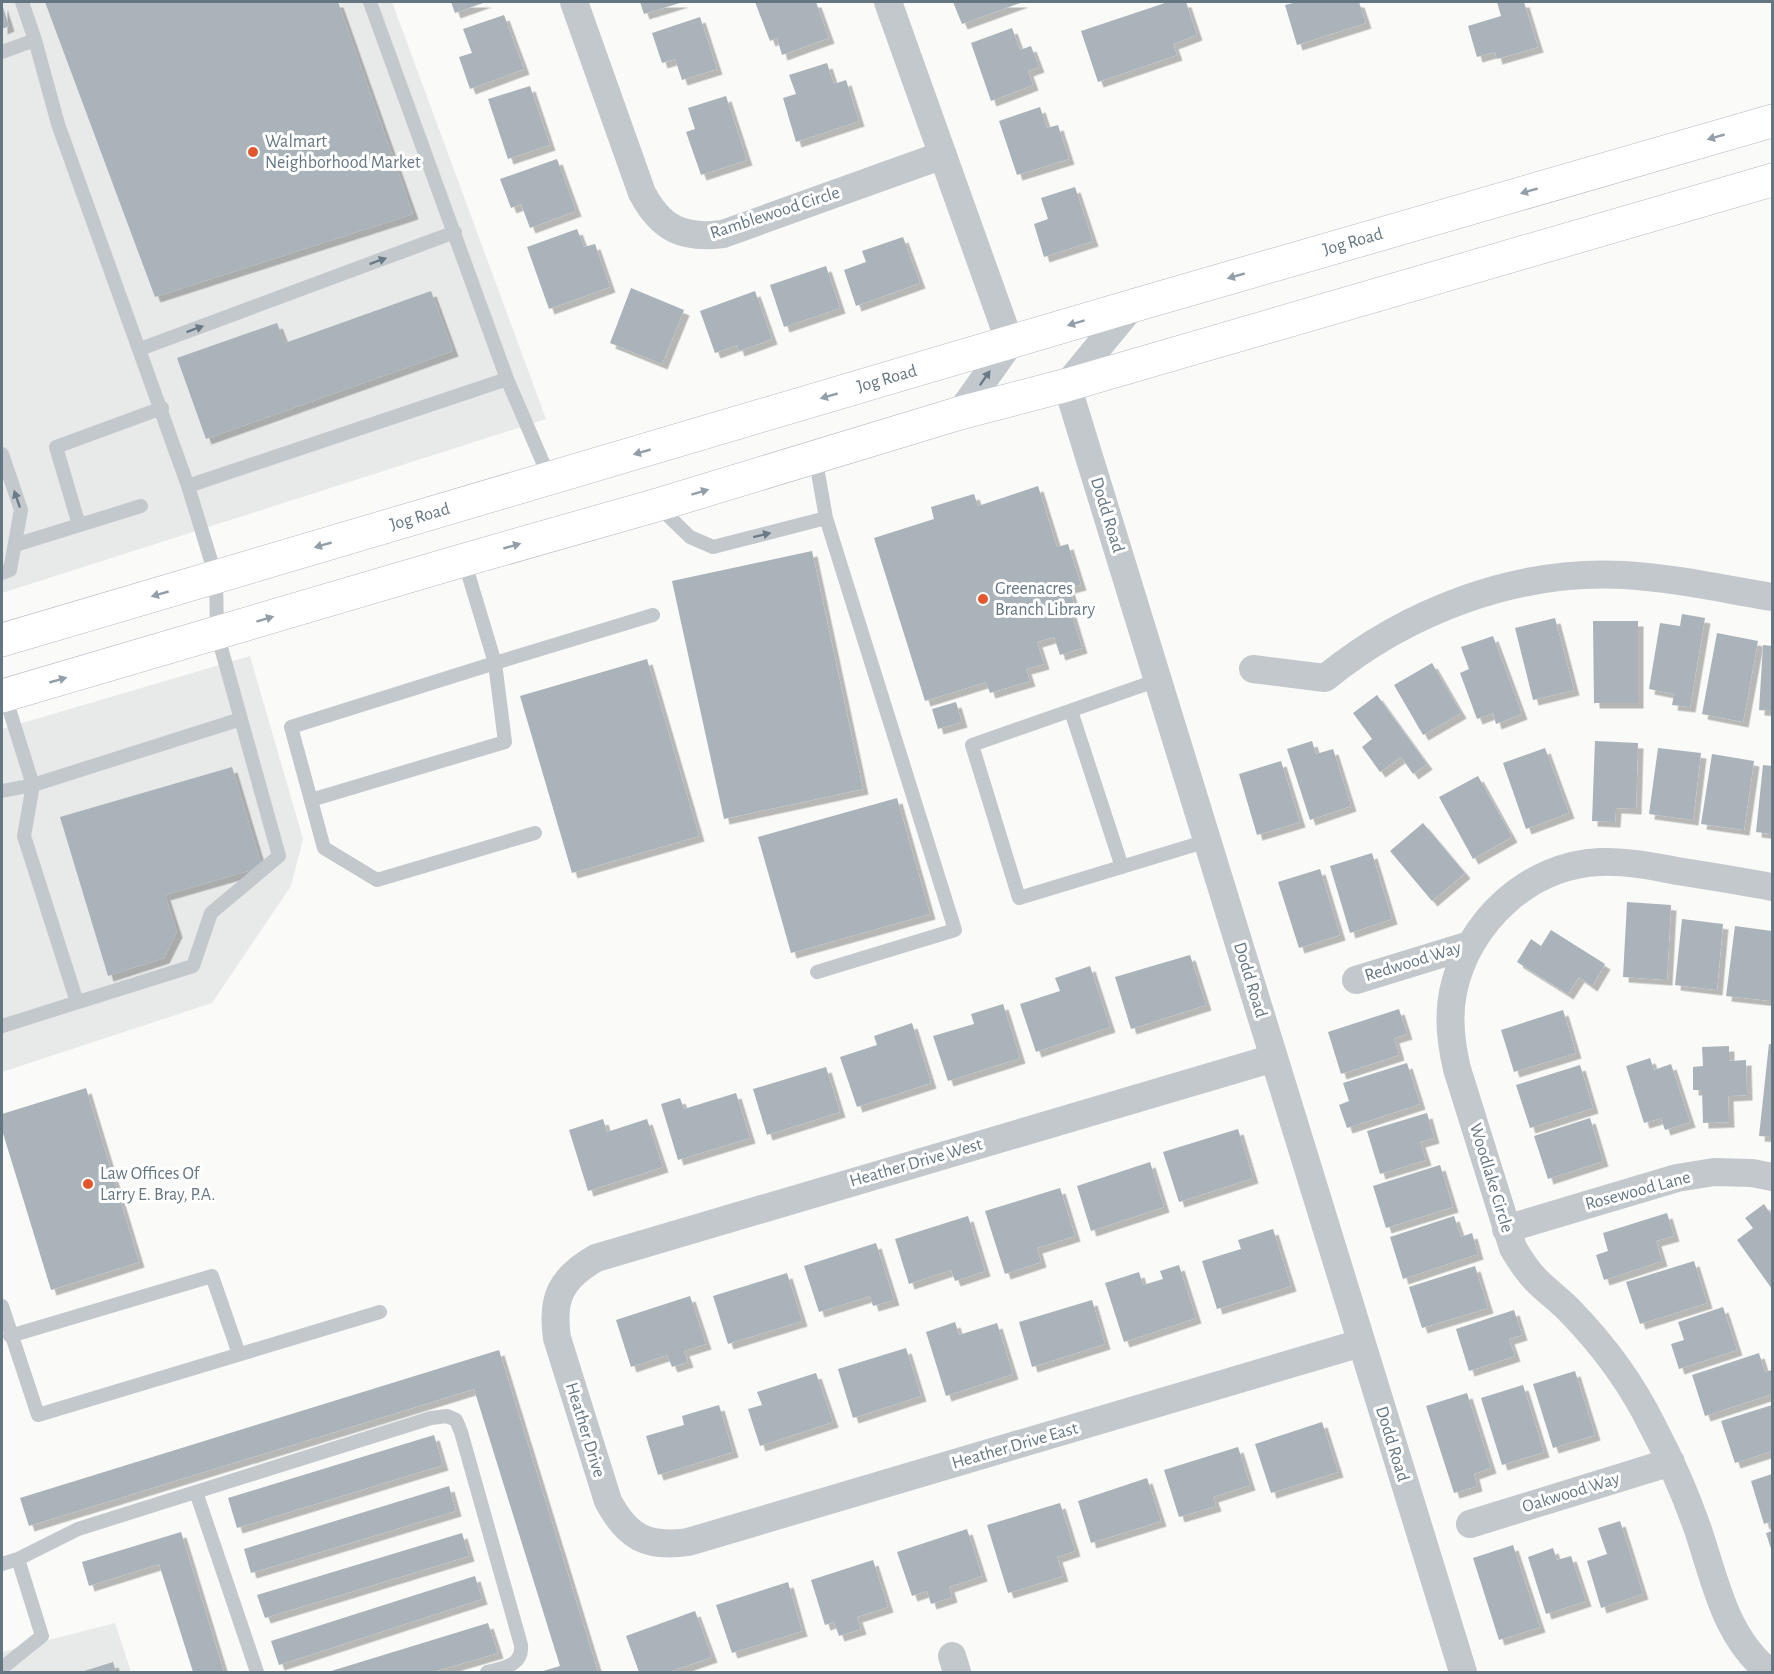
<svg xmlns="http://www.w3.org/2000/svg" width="1774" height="1674" viewBox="0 0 1774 1674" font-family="'Alegreya Sans',sans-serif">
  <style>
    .built { fill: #e8e9e9 }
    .building { fill: #aab3b9; filter: url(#shadow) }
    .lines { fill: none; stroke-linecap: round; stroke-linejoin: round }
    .secondary-casing { stroke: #b3babf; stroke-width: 34 }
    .lane { stroke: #c3c8cc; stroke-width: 14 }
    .street { stroke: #c3c8cc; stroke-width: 28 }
    .secondary { stroke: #fff; stroke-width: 33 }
    .oneway { fill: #939fa8 }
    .oneway2 { fill: #6a7a87 }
    .poi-dot { fill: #e4572e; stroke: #fff; stroke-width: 2 }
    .labels { text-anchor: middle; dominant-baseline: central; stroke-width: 6; stroke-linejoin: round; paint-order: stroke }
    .poi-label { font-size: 18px; fill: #657683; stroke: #fff; text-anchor: start }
    .street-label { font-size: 18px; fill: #657683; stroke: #fff }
  </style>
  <defs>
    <filter id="shadow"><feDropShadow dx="5.5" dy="5.5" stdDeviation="0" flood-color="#0004"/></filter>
  </defs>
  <rect width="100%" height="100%" fill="#fafaf8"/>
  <!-- built -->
  <path class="built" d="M2,2H392L546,419L2,593Z
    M250,656L303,839L291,886L212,1003L2,1072V729Z
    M115,1623L131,1672H2V1652Z"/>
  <!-- building -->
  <path class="building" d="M45,2H338L413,214L155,297Z
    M451,2H486L455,13Z
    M640,2H683L644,14Z
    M755,2H816L829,38L782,55L777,38L770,41Z
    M953,2H1023L962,24Z
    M1168,2H1186L1197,35L1173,44L1177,55L1098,82L1081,31Z
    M1297,2H1359L1366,23L1297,45L1285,5Z
    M1497,2H1524L1538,47L1497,59L1495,52L1477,57L1468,26L1501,16Z
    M2,4L9,26L2,29Z
    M504,15L524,69L470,89L459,57L472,53L463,29Z
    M700,17L717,69L682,80L675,59L662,63L652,33Z
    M1012,28L1020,50L1031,46L1039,67L1028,71L1033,85L991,101L971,43Z
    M827,63L834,84L846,80L859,121L796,142L783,98L796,94L789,75Z
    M530,86L550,145L508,159L488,99Z
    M726,96L747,160L701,175L686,132L695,129L688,108Z
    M1040,107L1047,128L1058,125L1069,159L1017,175L999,121Z
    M557,159L576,211L530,228L521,204L511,208L500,179Z
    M1075,187L1093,241L1044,257L1034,224L1048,219L1041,198Z
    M577,229L584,247L595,244L610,287L549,309L527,247Z
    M903,237L920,283L856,306L844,270L866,262L862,251Z
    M826,266L840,308L784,327L770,285Z
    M631,288L684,310L662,364L610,343Z
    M431,291L453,351L206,439L177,358L277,323L285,343Z
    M755,291L772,339L739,351L737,345L715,353L700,311Z
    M1038,486L1057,547L1068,544L1081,585L1069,588L1076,610L1071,612L1082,648L1060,655L1054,637L1037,642L1044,664L1026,669L1030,681L990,693L986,682L925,701L874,538L934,519L931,507L974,494L978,506Z
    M812,551L863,789L724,819L672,581Z
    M1682,614L1705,618L1690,707L1672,705L1674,694L1649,689L1660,623L1680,626Z
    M1555,618L1574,690L1533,700L1515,628Z
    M1593,621H1638V703H1594Z
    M1717,633L1758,641L1743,722L1702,714Z
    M1493,636L1522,714L1496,724L1493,713L1477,719L1460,673L1469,669L1461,647Z
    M1763,645L1772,646V711L1759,710Z
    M647,659L699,836L572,873L520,696Z
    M1432,663L1461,713L1423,735L1394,685Z
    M1377,695L1427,764L1413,774L1401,757L1380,772L1362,747L1372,739L1353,713Z
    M956,702L962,722L938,729L932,709Z
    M1312,741L1316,754L1333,749L1351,806L1310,820L1287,749Z
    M1595,741L1638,743L1636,809L1616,808L1615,822L1592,821Z
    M1545,748L1569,813L1526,829L1503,763Z
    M1658,748L1701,753L1693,820L1649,814Z
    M1712,754L1754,761L1744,830L1701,824Z
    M1281,761L1300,822L1257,835L1239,774Z
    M1763,765L1772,766V834L1756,832Z
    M232,767L262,867L165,895L177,932L164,958L108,976L60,817Z
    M1478,776L1512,837L1473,859L1439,797Z
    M897,798L930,914L791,953L758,837Z
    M1423,823L1465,873L1432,901L1390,851Z
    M1372,853L1392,919L1350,933L1330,866Z
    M1320,869L1340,935L1299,948L1278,882Z
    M1627,902L1671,905L1667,980L1623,977Z
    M1682,919L1723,924L1717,990L1675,985Z
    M1735,926L1772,931L1771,1001L1726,996Z
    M1551,930L1605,964L1592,986L1579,977L1568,994L1517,962L1531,939L1541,946Z
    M1190,955L1206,1005L1131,1029L1115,977Z
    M1090,966L1110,1027L1036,1052L1020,1004L1060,991L1055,978Z
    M1003,1004L1020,1058L948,1081L933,1036L974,1024L971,1014Z
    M1399,1009L1407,1034L1394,1038L1399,1055L1341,1074L1328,1032Z
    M1563,1010L1576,1053L1514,1072L1501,1030Z
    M912,1023L931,1083L857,1107L840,1057L877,1045L874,1036Z
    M1769,1044H1772V1137L1759,1136Z
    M1729,1046V1061L1746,1060L1747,1095L1728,1096L1729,1122L1703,1123L1702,1090H1693V1067L1703,1066L1702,1047Z
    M1650,1058L1654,1070L1671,1064L1690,1122L1665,1130L1661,1118L1644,1123L1626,1066Z
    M1407,1063L1420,1104L1347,1128L1339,1105L1349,1101L1343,1083Z
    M1580,1065L1593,1108L1530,1128L1516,1085Z
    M826,1067L840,1112L767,1135L753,1089Z
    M86,1088L139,1262L51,1290L2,1130V1114Z
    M736,1093L750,1138L678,1160L661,1104L680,1098L684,1109Z
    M1427,1113L1434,1138L1420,1142L1426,1160L1380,1174L1367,1131Z
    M1590,1118L1603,1161L1548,1179L1534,1136Z
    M603,1119L607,1132L647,1119L663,1167L588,1191L569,1130Z
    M1238,1129L1253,1178L1179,1202L1163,1152Z
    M1150,1162L1164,1207L1091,1231L1077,1186Z
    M1440,1165L1453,1207L1386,1228L1373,1186Z
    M1060,1188L1075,1236L1037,1248L1041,1262L1005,1274L985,1211Z
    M1764,1204L1772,1216V1289L1737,1240L1753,1228L1745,1218Z
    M1667,1213L1674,1236L1656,1241L1662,1261L1604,1280L1596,1255L1608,1251L1603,1233Z
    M968,1216L985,1271L955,1281L951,1270L909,1284L895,1239Z
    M1454,1216L1461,1237L1472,1233L1478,1254L1403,1279L1390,1237Z
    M1273,1229L1291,1286L1217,1309L1202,1261L1241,1249L1238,1240Z
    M876,1243L894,1300L873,1306L870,1296L819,1312L804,1266Z
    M1694,1261L1707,1303L1640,1324L1626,1282Z
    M1179,1265L1196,1318L1124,1342L1105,1283L1139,1272L1143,1285L1163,1279L1160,1271Z
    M1475,1266L1488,1308L1422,1328L1409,1287Z
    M787,1273L802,1321L728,1344L713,1296Z
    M690,1296L706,1344L684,1351L688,1362L672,1367L667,1355L631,1367L616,1320Z
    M1092,1300L1105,1344L1032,1367L1019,1322Z
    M1723,1307L1737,1350L1679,1369L1671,1344L1684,1340L1678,1322Z
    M1514,1310L1522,1335L1509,1339L1515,1356L1469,1371L1456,1329Z
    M955,1322L959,1335L997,1323L1013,1374L946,1396L926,1332Z
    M906,1348L921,1396L853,1418L838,1369Z
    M499,1350L598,1672H540L560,1666L474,1389L29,1526L20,1498Z
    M1759,1353L1765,1372L1772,1370V1394L1705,1416L1692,1375Z
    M1575,1371L1595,1435L1553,1448L1533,1384Z
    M816,1373L833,1422L760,1446L748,1409L762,1405L757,1392Z
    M1523,1385L1544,1452L1502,1465L1481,1398Z
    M1467,1393L1491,1468L1474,1474L1477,1486L1454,1493L1426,1406Z
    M719,1405L733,1452L658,1475L646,1436L684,1425L682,1416Z
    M1772,1405V1451L1735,1463L1721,1421Z
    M1322,1422L1338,1472L1271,1493L1255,1444Z
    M434,1435L443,1465L237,1528L228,1498Z
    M1238,1447L1250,1485L1213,1497L1216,1506L1179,1517L1164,1470Z
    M1772,1474V1521L1764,1524L1751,1481Z
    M1147,1478L1161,1521L1091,1543L1078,1501Z
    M449,1486L456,1511L251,1573L244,1549Z
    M1060,1503L1075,1551L1057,1557L1063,1576L1008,1593L987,1525Z
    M1620,1521L1643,1594L1601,1608L1587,1561L1607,1554L1598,1528Z
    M967,1529L982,1576L949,1587L952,1597L931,1604L927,1591L912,1596L897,1552Z
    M1772,1531V1552L1766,1533Z
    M181,1532L224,1672H193L159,1564L89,1586L82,1562Z
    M462,1533L469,1556L265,1618L257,1595Z
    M1513,1545L1540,1627L1499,1640L1473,1558Z
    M1553,1548L1557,1560L1571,1556L1586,1601L1546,1614L1528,1557Z
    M873,1560L888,1607L857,1617L861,1629L839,1636L834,1622L825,1625L811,1580Z
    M475,1576L482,1599L279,1665L271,1641Z
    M788,1582L802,1631L732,1653L716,1605Z
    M695,1611L712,1657L669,1672H639L626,1636Z
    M488,1623L498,1653L433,1672H328Z
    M113,1662L116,1672H81Z"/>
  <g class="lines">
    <defs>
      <path id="secondary" d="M2,640L1132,306L1772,121
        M2,696L464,560L657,505L960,413L1067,385L1772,180"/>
    </defs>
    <!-- secondary casing -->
    <use href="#secondary" class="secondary-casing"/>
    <!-- lane -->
    <path class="lane" d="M22,2L35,40L58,124L188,486L507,379L370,2
      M2,52L35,40
      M140,349L455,232
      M507,379L550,479
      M2,454L21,510L10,570L2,573
      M815,456L826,518L955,930L817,972
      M657,505L690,537L713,547L826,518
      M79,525L56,447L162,408
      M15,545L141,506
      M464,560L495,663L291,727L324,848L377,880L535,833
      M1158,680L972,745L1019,898L1207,841
      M5,696L33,785L241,719
      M1071,711L1122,867
      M2,791L33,785L24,836L77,1002
      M311,800L505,742L495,663L653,615
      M2,1026L193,966L211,913L279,856L217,633L216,577L188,486
      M2,1306L38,1415L380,1312
      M10,1336L212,1276L239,1354
      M196,1492L257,1672
      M18,1559L78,1529L431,1418L447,1416L456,1420L461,1432L521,1645C523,1666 503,1668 487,1672
      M2,1564L18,1559L42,1636L2,1668"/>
    <!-- street -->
    <path class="street" d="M574,2L642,193C661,229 683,239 723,234L943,155
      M888,2L1010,343L960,413
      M1132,306L1067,385L1463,1672
      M1253,669L1325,678C1407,611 1517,569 1624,575C1674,578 1723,589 1772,597
      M1356,980L1470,945
      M1274,1058L596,1258C561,1278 551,1298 557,1338L608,1501C627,1537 647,1548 688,1542L1361,1343
      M1506,1229L1677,1178L1714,1172L1752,1173L1772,1177
      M1470,1524L1671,1462
      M952,1656L957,1672
      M1769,1672C1724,1636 1715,1579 1697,1527C1685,1493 1670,1459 1653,1427C1632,1384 1604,1346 1571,1312C1561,1301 1548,1292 1537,1281C1527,1271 1520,1260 1513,1248L1457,1069C1451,1044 1448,1017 1453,992C1467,923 1528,865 1600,862C1626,861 1652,866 1677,871C1709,876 1741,881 1772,887"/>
    <!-- secondary -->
    <use href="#secondary" class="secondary"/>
  </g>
  <!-- one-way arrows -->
  <defs><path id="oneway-solid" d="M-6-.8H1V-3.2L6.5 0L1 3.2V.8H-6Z" transform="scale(1.5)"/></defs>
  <g class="oneway">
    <use href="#oneway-solid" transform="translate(1716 137) rotate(164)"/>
    <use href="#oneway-solid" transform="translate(1529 191) rotate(164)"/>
    <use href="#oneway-solid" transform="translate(1236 276) rotate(164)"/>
    <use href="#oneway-solid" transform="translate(1076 323) rotate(163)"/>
    <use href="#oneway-solid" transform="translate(829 396) rotate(164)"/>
    <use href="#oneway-solid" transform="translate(642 452) rotate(164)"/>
    <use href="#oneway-solid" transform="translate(700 492) rotate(-17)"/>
    <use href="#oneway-solid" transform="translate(323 545) rotate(164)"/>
    <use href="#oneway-solid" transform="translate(512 546) rotate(-16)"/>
    <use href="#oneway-solid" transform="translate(160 594) rotate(164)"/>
    <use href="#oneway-solid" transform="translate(265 619) rotate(-17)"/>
    <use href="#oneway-solid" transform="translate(58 680) rotate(-16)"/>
  </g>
  <g class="oneway2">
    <use href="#oneway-solid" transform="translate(378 261) rotate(-20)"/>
    <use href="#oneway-solid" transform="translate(195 329) rotate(-20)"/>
    <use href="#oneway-solid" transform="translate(985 378) rotate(-55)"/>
    <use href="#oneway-solid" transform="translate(17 499) rotate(-109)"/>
    <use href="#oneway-solid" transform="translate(762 535) rotate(-14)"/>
  </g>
  <!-- markers -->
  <g class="poi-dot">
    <circle cx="253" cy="152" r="6"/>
    <circle cx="983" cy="599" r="6"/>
    <circle cx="88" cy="1184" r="6"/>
  </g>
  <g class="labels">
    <!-- poi labels -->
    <g class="poi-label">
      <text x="265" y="142">Walmart<tspan x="265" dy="21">Neighborhood Market</tspan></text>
      <text x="995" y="589">Greenacres<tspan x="995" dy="21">Branch Library</tspan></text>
      <text x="100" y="1174">Law Offices Of<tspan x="100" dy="21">Larry E. Bray, P.A.</tspan></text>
    </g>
    <!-- street labels -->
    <g class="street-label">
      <text transform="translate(775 213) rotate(-18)">Ramblewood Circle</text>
      <text transform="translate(1353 242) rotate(-16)">Jog Road</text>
      <text transform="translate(887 379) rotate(-16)">Jog Road</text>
      <text transform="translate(1107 515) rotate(73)">Dodd Road</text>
      <text transform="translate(420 517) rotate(-16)">Jog Road</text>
      <text transform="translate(1413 962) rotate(-17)">Redwood Way</text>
      <text transform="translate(1250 980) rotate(73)">Dodd Road</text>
      <text transform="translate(916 1163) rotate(-16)">Heather Drive West</text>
      <text transform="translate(1491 1178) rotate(73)">Woodlake Circle</text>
      <text transform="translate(1638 1191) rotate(-15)">Rosewood Lane</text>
      <text transform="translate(585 1430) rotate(73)">Heather Drive</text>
      <text transform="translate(1392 1444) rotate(73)">Dodd Road</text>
      <text transform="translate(1015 1446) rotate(-16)">Heather Drive East</text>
      <text transform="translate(1571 1493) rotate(-17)">Oakwood Way</text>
    </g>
  </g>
  <!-- border -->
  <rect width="1774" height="1674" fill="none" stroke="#657683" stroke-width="6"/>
</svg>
